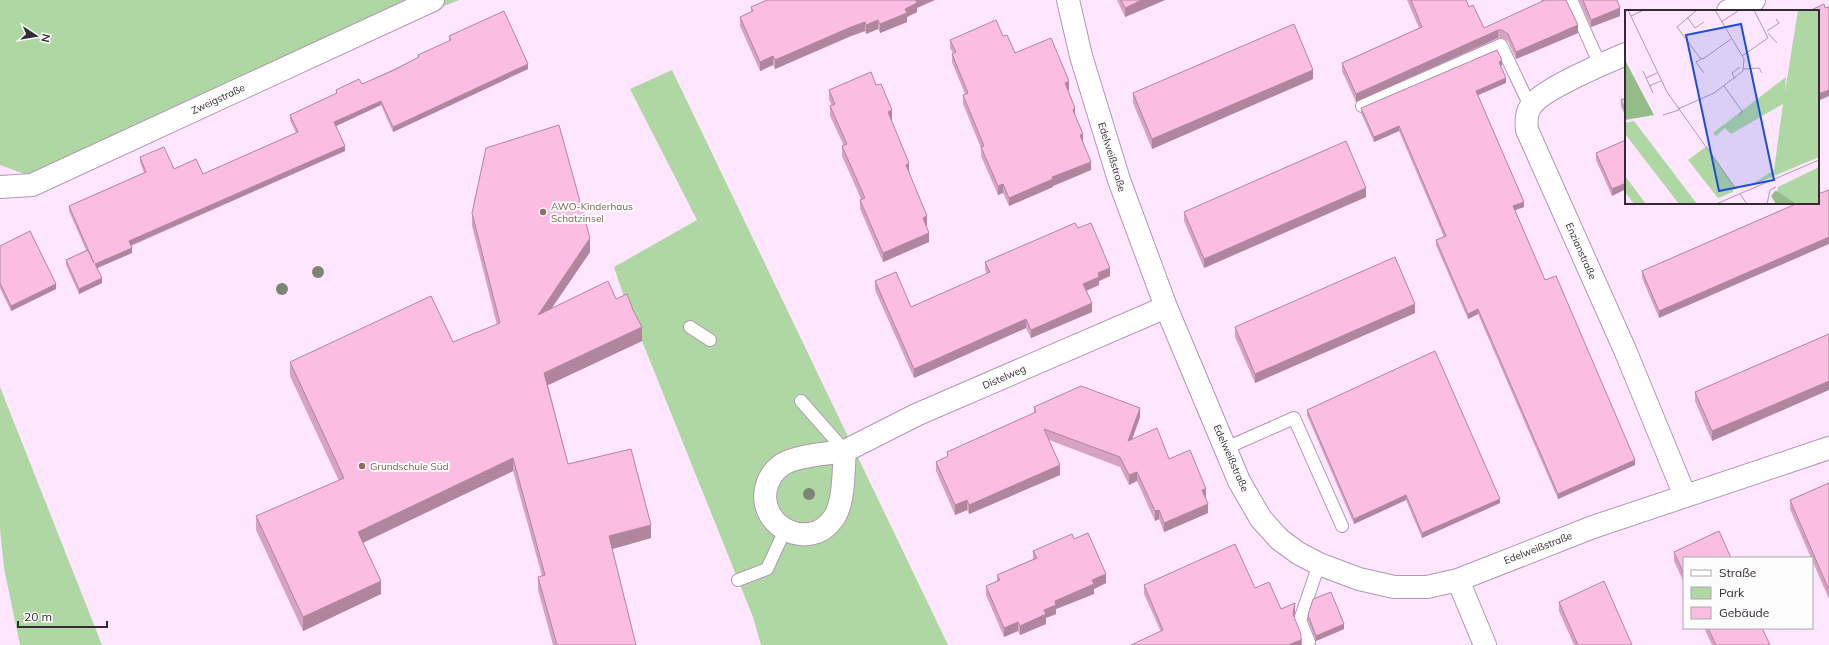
<svg xmlns="http://www.w3.org/2000/svg" width="1829" height="645" viewBox="0 0 1829 645" font-family="Mulish,sans-serif">
  <style>
    .green { fill: #afd7a4 }
    .lines { fill: none; stroke-linecap: round; stroke-linejoin: round }
    .service-casing { stroke: #b197b3; stroke-width: 14 }
    .minor-casing { stroke: #b197b3; stroke-width: 24 }
    .service { stroke: #fff; stroke-width: 12 }
    .minor { stroke: #fff; stroke-width: 22 }
    .tree { fill: #7a8573 }
    .wall { fill: #d8a3c2 }
    .shaded-wall { fill: #b0859e }
    .building { fill: #fbbee2; stroke: #b0859e }
    .education-dot { fill: #8d6e63; stroke: #fcfcfc; stroke-width: 1.5 }
    .labels { text-anchor: middle; dominant-baseline: central; stroke-width: 4; stroke-linejoin: round; paint-order: stroke }
    .street-label { font-size: 10px; fill: #342a35; stroke: #fcfcfc }
    .education-label { font-size: 10px; fill: #785e54; stroke: #fcfcfc; text-anchor: start }
    .inset-road { fill: none; stroke: #ad9bae; stroke-width: 1 }
    .view { fill: #1d4ed8; fill-opacity: 0.15; stroke: #1d4ed8; stroke-width: 2 }
    .inset-edge { fill: none; stroke: #342a35; stroke-width: 2 }
  </style>
  <rect width="100%" height="100%" fill="#fde6fe"/>
  <!-- green -->
  <path class="green" d="M0,0H459L30,176L0,165Z
    M672,70L948,645H761L753,617L642,341L633,324L614,267L697,220L630,89Z
    M0,387L102,645H20L4,568L0,529Z"/>
  <g class="lines">
    <defs>
      <path id="service" d="M1572,2L1600,65
        M1362,106L1501,45L1530,106
        M690,327L710,340
        M801,401L845,451
        M1226,448L1294,418L1342,526
        M738,580L767,569L785,530
        M1308,645L1309,642L1300,620L1319,564"/>
      <path id="minor" d="M1068,0L1081,56L1119,180L1166,307L1239,481L1261,519L1279,539L1298,553L1319,564L1359,579L1394,587H1427L1458,580L1593,527L1829,448
        M1728,11L1754,0
        M1626,54C1606,62 1541,90 1531,106C1526,113 1526,122 1527,130L1625,350L1685,496
        M0,187L32,185L433,0
        M845,451L916,415L1166,307
        M845,451C843,470 845,503 833,519C810,552 758,527 766,489C768,479 774,470 783,464C798,455 826,454 845,451Z
        M1458,580L1485,645"/>
    </defs>
    <!-- service casing -->
    <use href="#service" class="service-casing"/>
    <!-- minor casing -->
    <use href="#minor" class="minor-casing"/>
    <!-- service -->
    <use href="#service" class="service"/>
    <!-- minor -->
    <use href="#minor" class="minor"/>
  </g>
  <!-- trees -->
  <g class="tree">
    <circle cx="318" cy="272" r="6"/>
    <circle cx="282" cy="289" r="6"/>
    <circle cx="809" cy="494" r="6"/>
  </g>
  <!-- wall -->
  <path class="wall" d="M1117,0H1165L1125,17Z
    M1407,0H1466L1469,7L1484,28L1542,2L1541,0H1566L1578,33L1516,59L1508,41L1502,38H1498L1356,102L1342,71V63L1419,28Z
    M1579,0H1617L1620,16L1591,27Z
    M751,7L917,8V12L907,17V22L880,33L878,29L866,34L865,31L851,36L775,69L773,65L760,71L740,26V17L751,12Z
    M449,36L528,69L393,132L381,105L336,126L345,151L131,246L132,253L97,268L102,283L79,294L66,265V260L86,250L69,211V206L144,173L140,162V157L174,169L203,174L296,133L290,120V115L336,94V90L362,84L418,58V55L449,41Z
    M1003,36L1015,53L1069,90H1068L1091,170L1053,186V187L1009,206L1003,193L998,195L981,156V148L963,104V95L965,94L952,62V54L953,53L950,48V40Z
    M1502,65L1500,66L1506,83L1478,95L1524,207L1515,210L1545,280L1635,465L1558,499L1478,314L1468,319L1436,245V240L1444,237L1399,131L1374,142L1361,113V108Z
    M1313,79L1152,149L1133,103V93Z
    M876,85L892,120H891L927,225L926,226L929,242L883,262L860,209V200L861,199L842,156V146H844L830,116V106H832L829,99V90Z
    M1626,98V118L1621,106V100Z
    M1626,140L1612,196L1596,160V153Z
    M1829,190L1659,318L1642,278V271Z
    M1366,197L1204,268L1184,221V212Z
    M472,213L590,252L552,308L616,299L642,341L548,385L568,464L651,538L612,549L636,645H553L538,590V577L542,576L513,471L363,543L381,594L303,631L256,530V516L339,481L290,376V362L453,342L497,325L472,226Z
    M1078,228L1110,276L1099,281V285L1086,291L1092,312L1031,338L1026,328L914,378L875,290V281L911,307L987,274L985,270V262Z
    M0,246L56,289L11,311L0,288Z
    M1415,313L1255,383L1235,337V327Z
    M1829,334L1712,441L1695,401V392Z
    M1034,407L1140,417L1132,439L1169,459L1206,498L1208,513L1164,532L1159,519L1155,521L1137,481L1129,485L1120,467L1049,440L1060,475L969,514L967,510L955,515L936,471V462L947,457V452L1034,413Z
    M1307,410L1500,503L1422,538L1406,500L1354,524L1307,415Z
    M1829,483V599L1812,560V558H1811L1790,509V500Z
    M1074,539L1106,583L1094,589V594L1056,609V614L1046,618V624L1020,635L1018,631L1004,637L986,595V586L997,581V575L1033,559V551Z
    M1674,552L1684,558V583L1674,561Z
    M1144,585L1255,588L1281,609L1295,612L1294,617L1301,645L1161,632L1144,594Z
    M1559,602L1632,645H1574L1559,611Z
    M1308,615L1344,629L1316,641L1308,620Z
    M1704,628H1762L1770,645H1712Z"/>
  <!-- shaded-wall -->
  <path class="shaded-wall" d="M915,0H935L917,8V12L907,17V22L880,33V24L905,9Z
    M1142,0H1165L1125,17V8Z
    M1620,8V16L1591,27V20Z
    M878,20V29L866,34V25Z
    M865,22V31L851,36L775,69V60L851,27Z
    M1578,25V33L1516,59V52Z
    M1498,30V38L1356,102V94Z
    M773,56V65L760,71V62Z
    M1502,60V65L1499,67V62Z
    M528,64V69L393,132V127Z
    M1313,70V79L1152,149V139Z
    M1506,78V83L1476,96V91Z
    M1069,81V90L1065,92V83Z
    M1829,90V96L1818,101V94Z
    M381,101V105L334,127V122Z
    M1075,108V117L1073,110Z
    M892,110V120L888,122V112Z
    M1399,126V131L1374,142V137Z
    M1083,134V143L1080,135Z
    M345,146V151L129,246V241Z
    M1091,162V170L1053,186V187L1009,206V198L1052,177Z
    M909,163V173L906,174V165Z
    M1626,183V189L1612,196V189Z
    M1003,184V193L998,195V186Z
    M1366,188V197L1204,268V259Z
    M1524,202V207L1513,211V206Z
    M927,216V225L923,227V218Z
    M929,233V242L883,262V253Z
    M1829,237V244L1659,318V311Z
    M590,238V252L538,328V315Z
    M132,248V253L95,269V264Z
    M1110,268V276L1099,281V285L1083,292V284L1098,273Z
    M102,278V283L79,294V289Z
    M56,284V289L11,311V306Z
    M1092,303V312L1031,338V330Z
    M1415,304V313L1255,383V374Z
    M1478,309V314L1468,319V314Z
    M1026,319V328L914,378V369Z
    M642,327V341L544,387V373Z
    M1829,381V390L1712,441V431Z
    M1140,408V417L1128,451V441Z
    M513,458V471L358,545V532Z
    M1635,460V465L1558,499V494Z
    M1060,465V475L969,514V505Z
    M1137,472V481L1129,485V475Z
    M1206,489V498L1202,500V490Z
    M1406,495V500L1354,524V519Z
    M1500,499V503L1422,538V533Z
    M967,500V510L955,515V505Z
    M1208,504V513L1164,532V523Z
    M1159,510V519L1155,521V511Z
    M651,525V538L609,550V536Z
    M1106,574V583L1094,589V594L1056,609V614L1046,618V624L1020,635V626L1044,610L1055,601L1092,580Z
    M381,581V594L303,631V617Z
    M1295,603V612L1293,622V614Z
    M1018,622V631L1004,637V628Z
    M1344,624V629L1316,641V636Z
    M1301,640V645H1288Z"/>
  <!-- building -->
  <path class="building" d="M767,0H916L917,3L905,9L907,13L880,24L878,20L866,25L865,22L851,27L775,60L773,56L760,62L740,17L753,11L751,7Z
    M1121,0H1142L1125,8Z
    M1411,0H1466L1469,7L1473,5L1484,28L1545,0H1566L1578,25L1516,52L1508,34L1502,30H1498L1356,94L1342,63L1422,27Z
    M1583,0H1617L1620,8L1591,20Z
    M1824,4L1825,8L1829,7V90L1818,94V11H1809Z
    M504,11L528,64L393,127L381,101L334,122L345,146L129,241L132,248L95,264L102,278L79,289L66,260L88,250L94,263L69,206L146,172L140,157L164,147L174,169L196,159L203,174L298,132L290,115L337,93L336,90L359,79L362,84L392,71L419,57L418,55L451,40L449,36Z
    M996,20L1003,36L1007,35L1015,53L1051,38L1069,81L1065,83L1075,108L1073,110L1083,134L1080,135L1091,162L1052,177L1053,179L1009,198L1003,184L998,186L981,147L984,146L963,95L968,93L952,54L956,52L950,40Z
    M1294,24L1313,70L1152,139L1133,93Z
    M1497,50L1502,60L1499,62L1506,78L1476,91L1524,202L1513,206L1545,280L1556,276L1635,460L1558,494L1478,309L1468,314L1436,240L1446,236L1399,126L1374,137L1361,108Z
    M871,72L876,85L881,84L892,110L888,112L909,163L906,165L927,216L923,218L929,233L883,253L860,200L865,198L842,146L847,144L830,106L835,104L829,90Z
    M1626,98V112L1621,100Z
    M559,125L590,238L538,315L608,281L616,299L627,294L633,310L642,327L544,373L568,464L631,449L651,525L609,536L636,645H557L538,577L545,575L513,458L358,532L381,581L303,617L256,516L344,478L290,362L431,296L453,342L500,323L472,213L486,148Z
    M1626,140V183L1612,189L1596,153Z
    M1346,141L1366,188L1204,259L1184,212Z
    M1829,190V237L1659,311L1642,271L1798,203H1818V194Z
    M1075,223L1078,228L1091,223L1110,268L1098,273L1099,277L1083,284L1092,303L1031,330L1026,319L914,369L875,281L896,272L911,307L990,272L985,262Z
    M30,231L56,284L11,306L0,283V246Z
    M1395,257L1415,304L1255,374L1235,327Z
    M1829,334V381L1712,431L1695,392Z
    M1435,351L1500,499L1422,533L1406,495L1354,519L1307,410Z
    M1081,386L1140,408L1128,441L1157,428L1169,459L1190,450L1206,489L1202,490L1208,504L1164,523L1159,510L1155,511L1137,472L1129,475L1120,457L1044,429L1060,465L969,505L967,500L955,505L936,462L948,456L947,452L1036,412L1034,407Z
    M1829,483V590L1790,500Z
    M1719,531L1731,558H1684V574L1674,552Z
    M1088,533L1106,574L1092,580L1094,584L1055,601L1056,605L1044,610L1046,614L1020,626L1018,622L1004,628L986,586L1000,580L997,575L1037,558L1033,551L1072,534L1074,539Z
    M1235,544L1255,588L1269,582L1281,609L1295,603L1293,614L1301,634V640L1288,645H1131L1163,630L1144,585Z
    M1604,581L1632,645H1578L1559,602Z
    M1331,592L1344,624L1316,636L1308,615L1313,599Z
    M1708,628H1762L1770,645H1716Z"/>
  <!-- markers -->
  <g class="education-dot">
    <circle cx="543" cy="212" r="4"/>
    <circle cx="362" cy="466" r="4"/>
  </g>
  <g class="labels">
    <!-- street labels -->
    <g class="street-label">
      <text transform="translate(218 99) rotate(-25)">Zweigstraße</text>
      <text transform="translate(1112 157) rotate(73)">Edelweißstraße</text>
      <text transform="translate(1581 251) rotate(66)">Enzianstraße</text>
      <text transform="translate(1004 377) rotate(-23)">Distelweg</text>
      <text transform="translate(1231 458) rotate(66)">Edelweißstraße</text>
      <text transform="translate(1538 548) rotate(-21)">Edelweißstraße</text>
    </g>
    <!-- education labels -->
    <g class="education-label">
      <text x="551" y="206">AWO-Kinderhaus<tspan x="551" dy="12">Schatzinsel</tspan></text>
      <text x="370" y="466">Grundschule Süd</text>
    </g>
  </g>
  <!-- overview -->
  <g transform="translate(1625 10)">
    <rect width="194" height="194" fill="#fde6fe"/>
    <path d="M173,0H194V147L123,177L149,160L158,94L106,124L100,118L91,126L88,123L161,67L160,82ZM9,111L72,194H54L0,124V113ZM82,136L109,176L108,182L93,188L63,150ZM194,157V194H172L152,181L153,177ZM0,166L21,194H9L0,182Z" fill="#afd7a4"/>
    <path d="M0,50L20,88L29,105L0,110ZM150,181H152L172,194H151L146,186Z" fill="#94bc89"/>
    <path class="inset-road" d="M3,0L42,82L111,179M72,0L52,17L75,48L78,49L106,29M6,6L19,0M62,7L70,18L79,12M96,12L113,1M142,21L154,13L151,9M143,23L152,33M117,46L143,28L129,0M76,49L71,52L79,63M119,59L134,58L137,63M18,61L28,83M21,68L32,63M110,69L107,63L115,57M24,76L36,71M99,76L117,101L114,106M53,99L89,83L118,61L119,49L90,0M38,105L54,100M115,184L122,194M91,194L194,150M142,194L145,180L151,177"/>
    <path class="view" d="M116,14L149,170L94,181L61,25Z"/>
    <rect width="194" height="194" class="inset-edge"/>
  </g>
  <!-- legend -->
  <rect x="1683" y="557" width="130" height="72" fill="#fcfcfc" stroke="#aca8ac"/>
  <rect x="1691" y="570" width="20" height="6" fill="#ffffff" stroke="#aca8ac"/>
  <text x="1719" y="577" font-size="12" fill="#342a35">Straße</text>
  <rect x="1691" y="587" width="20" height="12" fill="#afd7a4" stroke="#aca8ac"/>
  <text x="1719" y="597" font-size="12" fill="#342a35">Park</text>
  <rect x="1691" y="607" width="20" height="12" fill="#fbbee2" stroke="#aca8ac"/>
  <text x="1719" y="617" font-size="12" fill="#342a35">Gebäude</text>
  <!-- north arrow -->
  <g transform="translate(36 36) rotate(102)" stroke="#fcfcfc" stroke-width="3" paint-order="stroke">
  <path d="M0-3L7 15L0 10L-7 15Z" fill="#342a35"/>
  <text y="-6" font-size="11" font-weight="bold" text-anchor="middle" fill="#342a35">N</text>
  </g>
  <!-- scale -->
  <path d="M18 621v6h89v-6" fill="none" stroke="#342a35" stroke-width="2"/>
  <text x="24" y="621" font-size="12" fill="#342a35" stroke="#fcfcfc" stroke-width="3" paint-order="stroke">20 m</text>
</svg>
